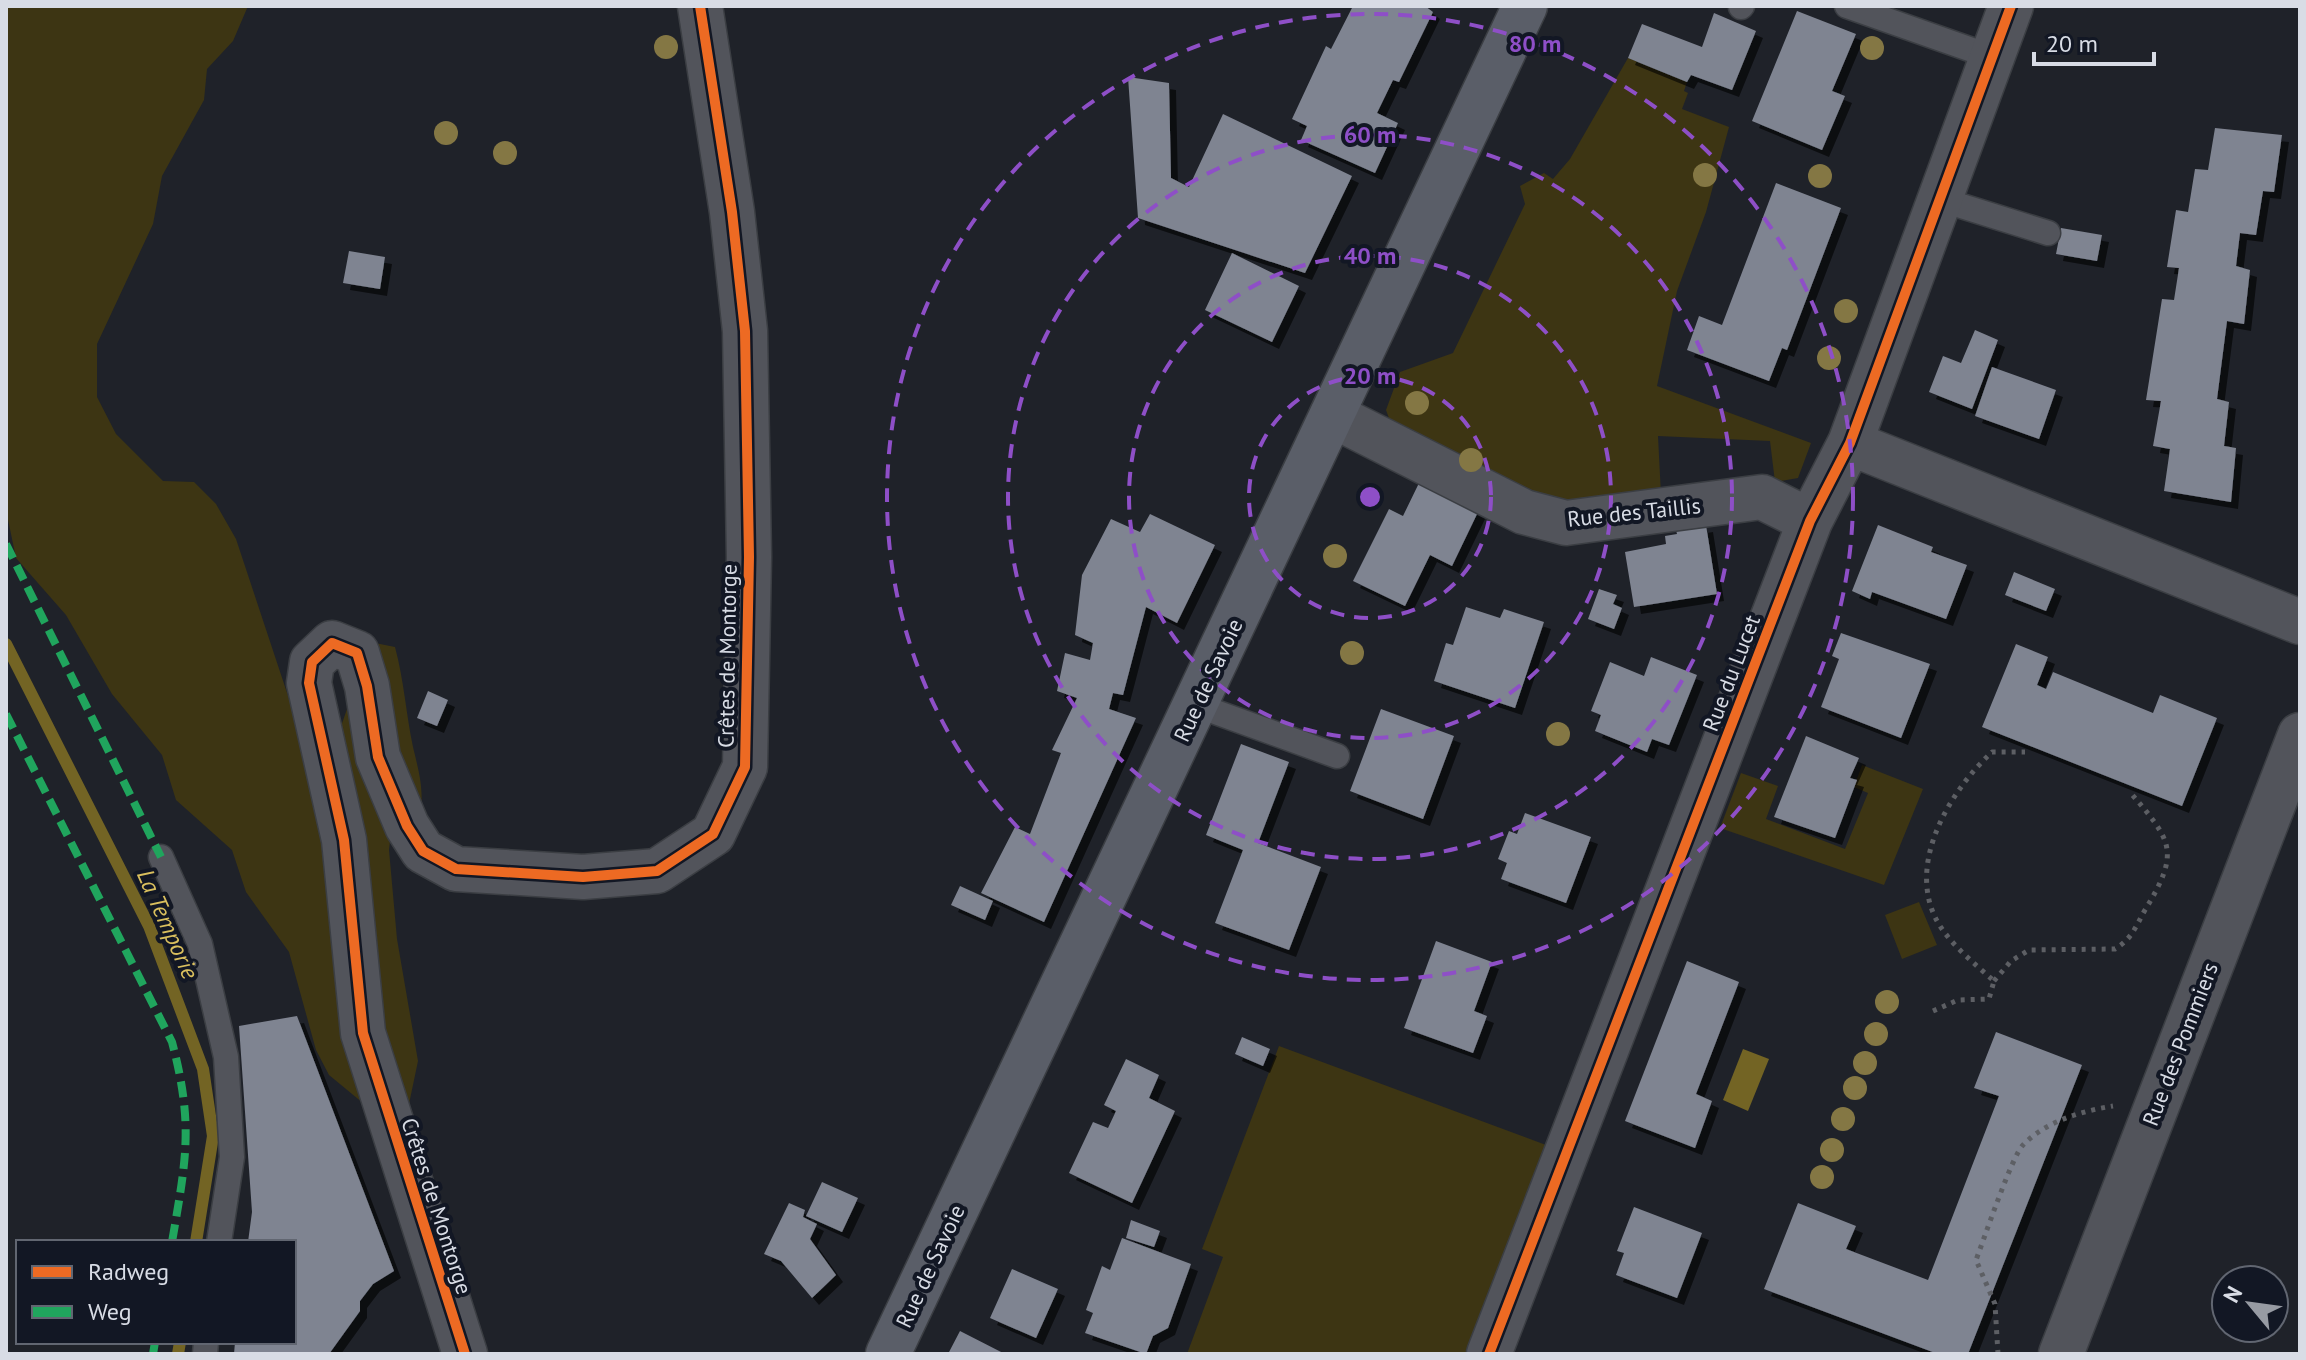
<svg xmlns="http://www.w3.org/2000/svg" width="2306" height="1360" viewBox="0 0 2306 1360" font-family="'PT Sans',sans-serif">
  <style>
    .green { fill: #3d3513 }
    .water { fill: #736424 }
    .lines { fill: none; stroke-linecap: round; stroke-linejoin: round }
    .stream { stroke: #736424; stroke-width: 12 }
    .building { fill: #7f8491; filter: url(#shadow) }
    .service-casing { stroke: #3b3e43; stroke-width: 27 }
    .minor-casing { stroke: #3b3e43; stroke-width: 47 }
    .primary-casing { stroke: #3b3e43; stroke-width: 47 }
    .path { stroke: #5d5f64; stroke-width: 5; stroke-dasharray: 4 6; stroke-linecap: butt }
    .service { stroke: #52545b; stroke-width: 24 }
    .minor { stroke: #52545b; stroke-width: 44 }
    .primary { stroke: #5a5e68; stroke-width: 44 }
    .quiet { stroke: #20a55d; stroke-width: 8; stroke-dasharray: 16 8; stroke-linecap: butt }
    .cycleway-casing { stroke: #121724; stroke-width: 15 }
    .cycleway { stroke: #ed6a23; stroke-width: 10 }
    .tree { fill: #847744 }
    .ring { fill: none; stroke: #8e4fc7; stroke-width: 4; stroke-dasharray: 14 10 }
    .labels { text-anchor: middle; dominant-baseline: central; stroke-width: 8; stroke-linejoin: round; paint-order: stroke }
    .street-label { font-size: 22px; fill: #d8dce5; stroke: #121724 }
    .water-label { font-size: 24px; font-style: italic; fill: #d9bf5e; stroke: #121724 }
    .centre { fill: #8e4fc7; stroke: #121724; stroke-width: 4 }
    .ring-label { font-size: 24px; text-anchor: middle; font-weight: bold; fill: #8e4fc7; stroke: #121724; stroke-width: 8; stroke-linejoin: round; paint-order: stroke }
  </style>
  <defs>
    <filter id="shadow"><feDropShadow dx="7" dy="7" stdDeviation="0" flood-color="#0009"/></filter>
  </defs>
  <rect width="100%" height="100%" fill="#1f2229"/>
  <!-- green -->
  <path class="green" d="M6,6H248L233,41L207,69L204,100L162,176L153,224L97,344V397L116,434L163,481L194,482L216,504L236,539L298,726L336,741L370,642L395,647C404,680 406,714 413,747C421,780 423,787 421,822L393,814L389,850L397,939L418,1061L409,1104L369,1108L329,1075L316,1050L289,952L246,892L232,850L176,800L162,755L112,694L66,615L16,558L6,510Z
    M1628,58L1687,82L1684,91L1688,93L1682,109L1729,127L1706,212L1677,291L1657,386L1811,443L1798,478L1775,482L1770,441L1658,436L1661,495L1550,505L1390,421L1386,410L1400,372L1453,353L1525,204L1520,186L1544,173L1553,179L1570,159Z
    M1862,765L1923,789L1884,885L1720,828L1741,773L1778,786L1766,819L1845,849L1868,793L1854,787Z
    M1919,902L1937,945L1902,959L1885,915Z
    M1279,1046L1546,1145L1465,1354H1187L1223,1257L1202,1249Z"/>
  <!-- water -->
  <path class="water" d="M1743,1049L1769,1059L1748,1111L1723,1100Z"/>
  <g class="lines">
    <!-- stream -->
    <path class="stream" d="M6,644L149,926L203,1069L213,1136L196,1242
      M178,1354L180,1342"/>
  </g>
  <!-- building -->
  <path class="building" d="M1353,6H1425L1433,12L1399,82L1393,80L1377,113L1398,123L1375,173L1301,140L1307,126L1292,119L1326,46L1331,49Z
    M1797,11L1856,34L1832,91L1845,96L1822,150L1752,121Z
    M1714,13L1756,31L1732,90L1691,75L1687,82L1628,58L1642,24L1702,47Z
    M1128,77L1169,83L1171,178L1189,187L1223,114L1352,176L1305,273L1138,218Z
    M2215,128L2282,135L2274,192L2263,191L2256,235L2240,233L2236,266L2250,270L2244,324L2227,321L2217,399L2229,402L2224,446L2236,448L2231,502L2164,491L2170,449L2153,446L2161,401L2146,400L2162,299L2174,300L2179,268L2167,267L2176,210L2188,212L2195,169L2208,170Z
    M1776,183L1841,208L1787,350L1782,348L1769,381L1687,350L1699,316L1722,325Z
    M2061,228L2102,235L2097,261L2056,254Z
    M349,251L385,257L380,289L343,283Z
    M1232,253L1299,286L1272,342L1205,310Z
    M1975,330L1998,340L1972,409L1929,392L1943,356L1961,363Z
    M1992,367L2056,390L2039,439L1975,416Z
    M1419,483L1478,512L1452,566L1430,555L1405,606L1353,581L1389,509L1403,516Z
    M1150,514L1215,545L1177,623L1146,607L1123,695L1113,693L1109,709L1136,718L1044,922L981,893L1015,827L1030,834L1061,753L1052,750L1077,698L1057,691L1065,653L1090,660L1093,643L1075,635L1082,575L1111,519L1140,532Z
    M1706,525L1717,594L1634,607L1625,552L1666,544L1665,536L1677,534L1676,530Z
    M1878,525L1933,547L1931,552L1967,565L1946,619L1872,592L1870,599L1852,591Z
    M2014,572L2055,589L2046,611L2005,595Z
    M1599,589L1617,595L1613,604L1622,608L1614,629L1588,619Z
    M1466,607L1500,618L1504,609L1544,622L1515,708L1434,681L1446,643L1453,645Z
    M1841,633L1930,664L1901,738L1821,707L1839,659L1832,656Z
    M2016,644L2048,657L2037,685L2046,689L2053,672L2153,713L2160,695L2217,718L2182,806L1982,727Z
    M1651,657L1697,675L1669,745L1652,739L1647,752L1595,731L1601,715L1591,711L1610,662L1644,676Z
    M428,691L448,700L437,726L417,718Z
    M1381,709L1454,736L1423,819L1350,791Z
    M1806,736L1859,758L1850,778L1857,780L1835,838L1774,817Z
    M1241,744L1289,762L1258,843L1321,867L1289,950L1215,923L1243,850L1206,835Z
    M1525,813L1591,837L1566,903L1501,879L1507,863L1498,859L1509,831L1517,834Z
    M960,886L993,901L985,920L951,905Z
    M1436,941L1492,962L1474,1011L1487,1016L1473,1053L1404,1028Z
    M1687,961L1739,982L1696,1094L1712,1101L1695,1148L1625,1121Z
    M297,1016L394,1271L373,1284L360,1301V1311L329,1354H234L235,1342H294V1242H248L252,1212L239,1026Z
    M1996,1032L2082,1065L1968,1354H1938L1764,1289L1798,1203L1856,1226L1846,1249L1928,1280L1999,1096L1974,1088Z
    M1242,1037L1270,1049L1263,1066L1235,1054Z
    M1126,1059L1159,1075L1149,1098L1175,1111L1132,1203L1069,1173L1093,1122L1108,1128L1116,1111L1104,1105Z
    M822,1182L858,1198L842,1232L806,1216Z
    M789,1203L805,1210L803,1217L817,1224L810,1239L836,1275L812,1298L781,1261L764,1254Z
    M1634,1207L1702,1233L1677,1298L1616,1275L1624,1253L1617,1251Z
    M1131,1220L1160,1231L1154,1247L1126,1238Z
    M1122,1238L1191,1264L1168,1328L1153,1336L1146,1354L1085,1333L1093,1313L1086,1310L1102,1266L1110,1270Z
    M1012,1269L1058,1289L1036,1338L990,1318Z
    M960,1331L1005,1354H948Z"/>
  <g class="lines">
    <defs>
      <path id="service" d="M1847,6L1992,57
        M1741,7L1742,6
        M1939,199L2048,233
        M1196,705L1337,756
        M161,857L200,944L226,1057L232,1157L219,1242
        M205,1354L206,1342"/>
      <path id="minor" d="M1332,415L1524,512L1566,523L1762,497L1810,521
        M1850,443L2300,622
        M465,1354L363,1033L344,840L309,683L312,662L332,643L357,653L367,686L378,757L407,826L423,851L456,869L583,877L657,871L713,834L745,767L749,557L745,331L732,212L700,6
        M1489,1354L1810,521L1850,443L2011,6
        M2061,1354L2300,735"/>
      <path id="primary" d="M888,1354L1525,6"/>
    </defs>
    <!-- service casing -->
    <use href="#service" class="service-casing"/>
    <!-- minor casing -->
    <use href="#minor" class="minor-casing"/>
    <!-- primary casing -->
    <use href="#primary" class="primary-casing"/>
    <!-- path -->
    <path class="path" d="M1994,981L2011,961L2029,950L2115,949C2132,939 2136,926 2145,910C2181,851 2172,841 2129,791
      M1933,1011L1958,1000L1989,999L1994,981C1974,963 1947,942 1935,917C1908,860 1951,790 1992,752H2025
      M1998,1354L1995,1304L1976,1260C1984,1239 2012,1156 2023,1145C2046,1121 2082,1111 2113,1106"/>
    <!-- service -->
    <use href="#service" class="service"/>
    <!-- minor -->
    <use href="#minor" class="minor"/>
    <!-- primary -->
    <use href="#primary" class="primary"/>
    <!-- quiet -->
    <path class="quiet" d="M6,544L161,857
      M6,714L172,1042C194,1125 186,1160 172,1242
      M153,1354L155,1342"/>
    <defs>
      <path id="cycleway" d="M465,1354L363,1033L344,840L309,683L312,662L332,643L357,653L367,686L378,757L407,826L423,851L456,869L583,877L657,871L713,834L745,767L749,557L745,331L732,212L700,6
        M1489,1354L1810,521L1850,443L2011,6"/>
    </defs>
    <!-- cycleway casing -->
    <use href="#cycleway" class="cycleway-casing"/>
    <!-- cycleway -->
    <use href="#cycleway" class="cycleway"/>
  </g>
  <!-- trees -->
  <g class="tree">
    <circle cx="666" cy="47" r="12"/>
    <circle cx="1872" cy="48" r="12"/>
    <circle cx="446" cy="133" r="12"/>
    <circle cx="505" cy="153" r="12"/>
    <circle cx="1705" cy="175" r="12"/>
    <circle cx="1820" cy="176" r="12"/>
    <circle cx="1846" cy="311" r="12"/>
    <circle cx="1829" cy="358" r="12"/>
    <circle cx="1417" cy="403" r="12"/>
    <circle cx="1471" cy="460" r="12"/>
    <circle cx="1335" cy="556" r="12"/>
    <circle cx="1352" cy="653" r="12"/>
    <circle cx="1558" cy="734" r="12"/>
    <circle cx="1887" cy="1002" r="12"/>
    <circle cx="1876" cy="1034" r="12"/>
    <circle cx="1865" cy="1063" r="12"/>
    <circle cx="1855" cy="1088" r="12"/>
    <circle cx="1843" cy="1119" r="12"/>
    <circle cx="1832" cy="1150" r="12"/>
    <circle cx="1822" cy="1177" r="12"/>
  </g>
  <!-- distance rings -->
  <g class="ring">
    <circle cx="1370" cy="497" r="121"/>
    <circle cx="1370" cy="497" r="241"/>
    <circle cx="1370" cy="497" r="362"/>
    <circle cx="1370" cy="497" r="483"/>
  </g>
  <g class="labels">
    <!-- street labels -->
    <g class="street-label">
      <text transform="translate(1634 512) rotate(-6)">Rue des Taillis</text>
      <text transform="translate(727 656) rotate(-89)">Crêtes de Montorge</text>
      <text transform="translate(1731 673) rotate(-69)">Rue du Lucet</text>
      <text transform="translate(1208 680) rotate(-65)">Rue de Savoie</text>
      <text transform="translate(2180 1044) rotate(-69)">Rue des Pommiers</text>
      <text transform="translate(437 1206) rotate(72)">Crêtes de Montorge</text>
      <text transform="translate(930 1266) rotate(-65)">Rue de Savoie</text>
    </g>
    <!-- water labels -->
    <g class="water-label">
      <text transform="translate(168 924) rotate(66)">La Temporie</text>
    </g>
  </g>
  <circle cx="1370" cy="497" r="12" class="centre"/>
  <g class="ring-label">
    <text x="1535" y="52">80 m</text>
    <text x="1370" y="143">60 m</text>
    <text x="1370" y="264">40 m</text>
    <text x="1370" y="384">20 m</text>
  </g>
  <!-- border -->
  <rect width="2306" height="1360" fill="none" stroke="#d8dce5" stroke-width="16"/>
  <!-- legend -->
  <rect x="16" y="1240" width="280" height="104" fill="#121724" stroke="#616671" stroke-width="2"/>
  <rect x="32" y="1266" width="40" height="12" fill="#ed6a23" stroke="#616671" stroke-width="2"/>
  <text x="88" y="1280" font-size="24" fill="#d8dce5">Radweg</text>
  <rect x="32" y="1306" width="40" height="12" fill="#20a55d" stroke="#616671" stroke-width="2"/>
  <text x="88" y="1320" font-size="24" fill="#d8dce5">Weg</text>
  <!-- north arrow -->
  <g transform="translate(2250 1304) rotate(299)"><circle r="38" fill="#121724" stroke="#616671" stroke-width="2"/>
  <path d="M0-6L14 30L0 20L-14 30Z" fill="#979ba3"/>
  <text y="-12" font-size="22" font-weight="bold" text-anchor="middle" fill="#d8dce5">N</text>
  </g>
  <!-- scale -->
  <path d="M2034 52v12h120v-12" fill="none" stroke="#d8dce5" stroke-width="4"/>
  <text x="2046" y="52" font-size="24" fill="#d8dce5" stroke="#121724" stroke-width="6" paint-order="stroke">20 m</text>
</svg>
